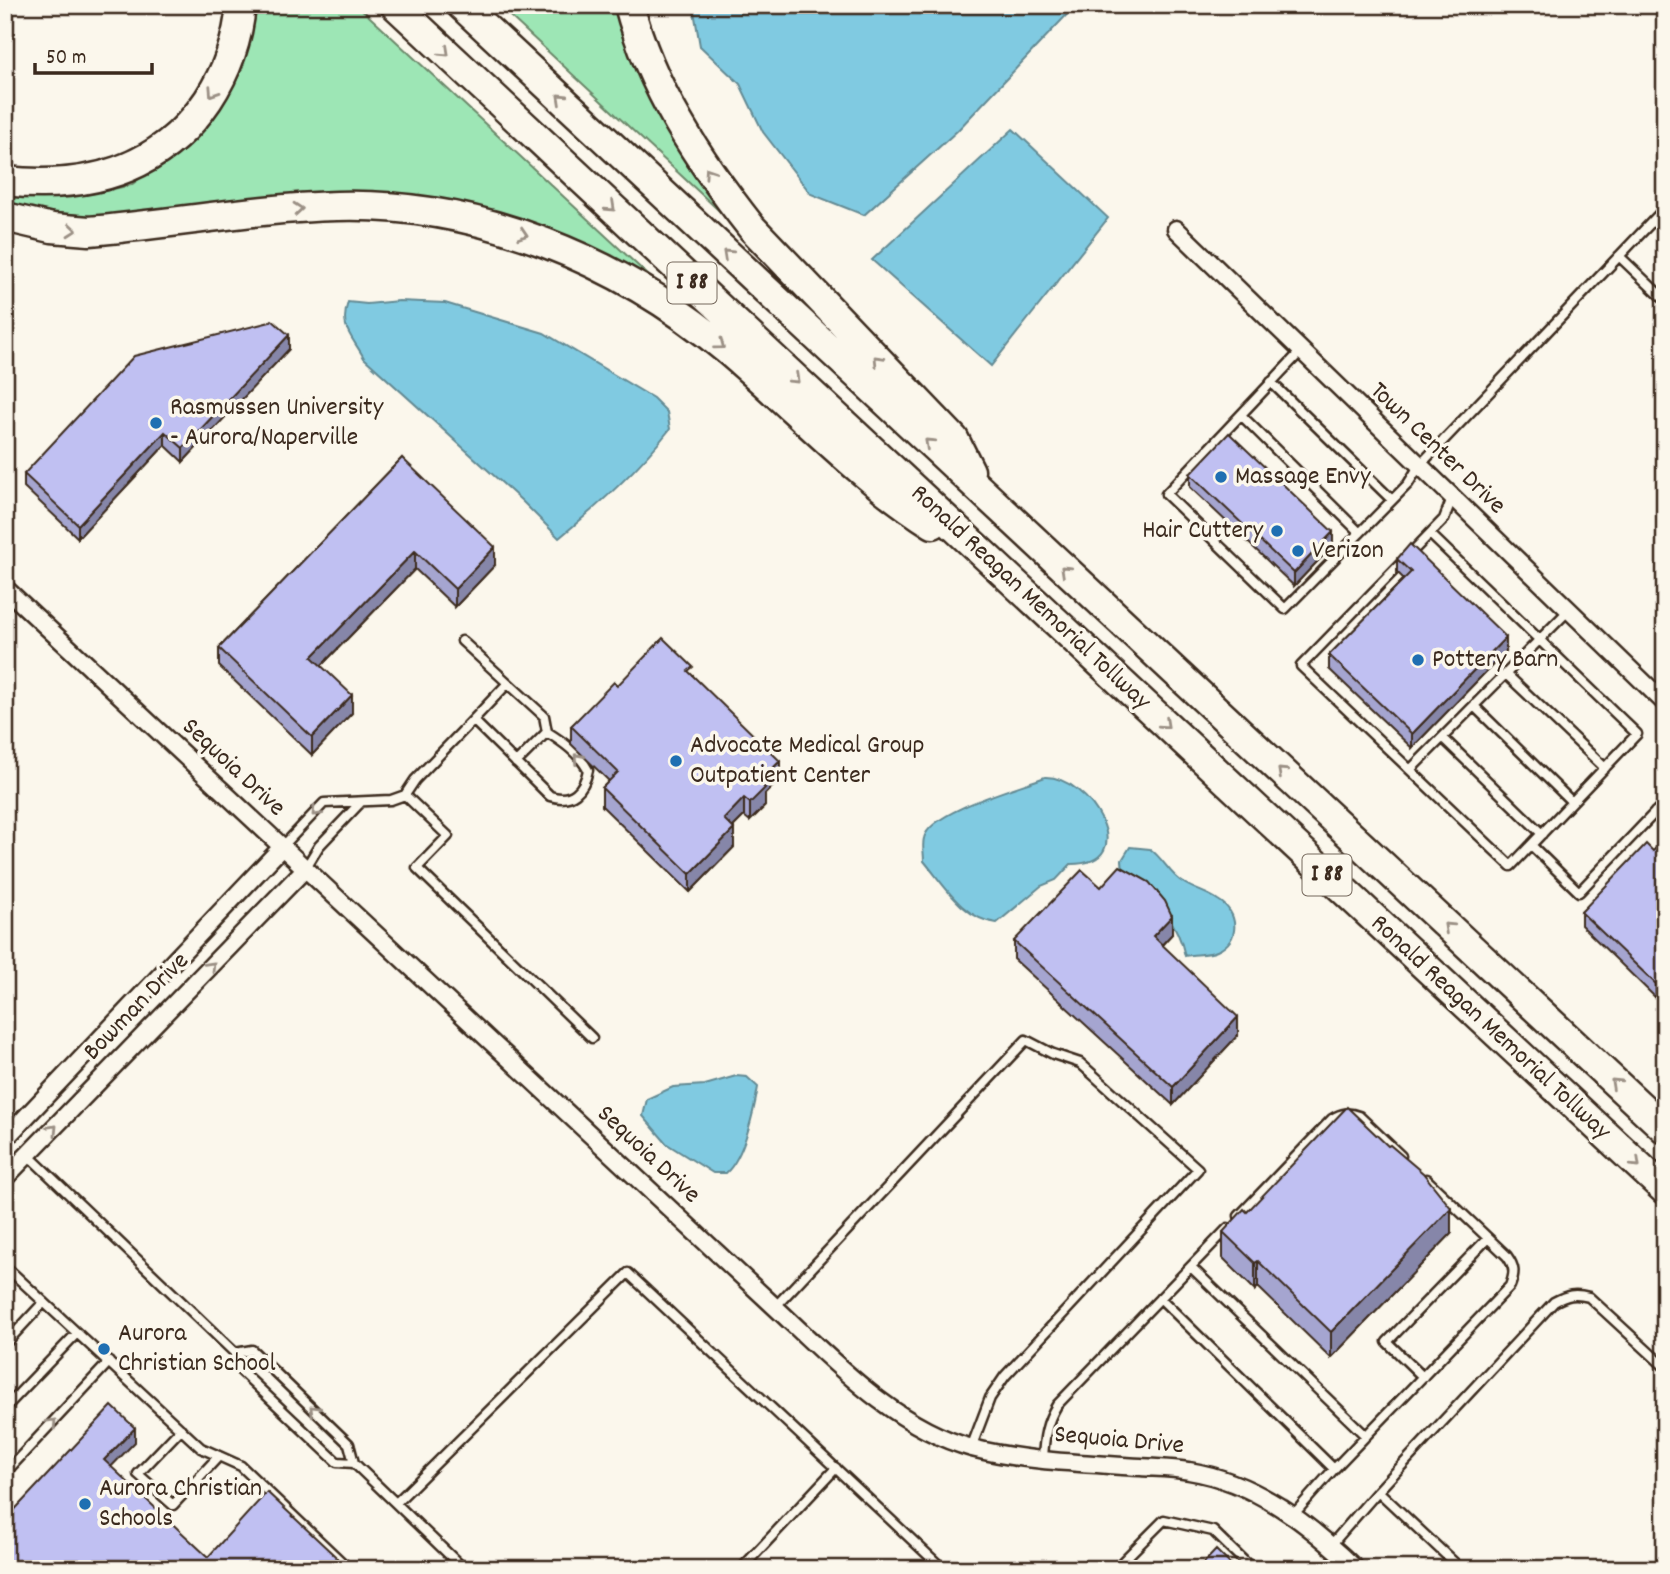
<svg xmlns="http://www.w3.org/2000/svg" width="1670" height="1574" viewBox="0 0 1670 1574" font-family="Dekko,sans-serif">
  <style>
    .green { fill: #9de6b5; stroke: #6c886a; stroke-width: 2 }
    .water { fill: #80cae1; stroke: #648a93; stroke-width: 2 }
    .lines { fill: none; stroke-linecap: round; stroke-linejoin: round }
    .service-casing { stroke: #3b2a1e; stroke-width: 13 }
    .minor-casing { stroke: #3b2a1e; stroke-width: 21 }
    .motorway-casing { stroke: #3b2a1e; stroke-width: 33 }
    .service { stroke: #fbf7ec; stroke-width: 8 }
    .minor { stroke: #fbf7ec; stroke-width: 16 }
    .motorway { stroke: #fbf7ec; stroke-width: 28 }
    .wall { fill: #a5a5d0; stroke: #3b2a1e; stroke-width: 2 }
    .shaded-wall { fill: #8686a9; stroke: #3b2a1e; stroke-width: 2 }
    .building { fill: #c0c0f2; stroke: #3b2a1e; stroke-width: 2 }
    .oneway { stroke: #9b9085 }
    .poi-dot { fill: #1f6fb2; stroke: #fbf7ec; stroke-width: 2.5 }
    .labels { text-anchor: middle; dominant-baseline: central; stroke-width: 7; stroke-linejoin: round; paint-order: stroke }
    .shield { fill: #fbf7ec; stroke: #75685c; stroke-width: 2 }
    .shield-label { font-size: 24px; font-weight: bold; fill: #3b2a1e }
    .poi-label { font-size: 26px; fill: #3b2a1e; stroke: #fbf7ec; text-anchor: start }
    .street-label { font-size: 26px; fill: #3b2a1e; stroke: #fbf7ec }
  </style>
  <rect width="100%" height="100%" fill="#fbf7ec"/>
  <filter id="ink" filterUnits="userSpaceOnUse"><feTurbulence type="fractalNoise" baseFrequency=".0143" numOctaves="2"/><feDisplacementMap in="SourceGraphic" scale="14" xChannelSelector="R" yChannelSelector="G"/><feConvolveMatrix kernelMatrix="1 2 1 2 8 2 1 2 1" color-interpolation-filters="sRGB"/></filter>
  <g filter="url(#ink)">
    <!-- green -->
    <path class="green" d="M252,5H357L662,288L584,245L543,227L485,210L95,217L41,211L5,202V192L34,196L60,197L95,193L131,185L166,158Z
      M498,5H617L729,220Z"/>
    <!-- water -->
    <path class="water" d="M693,5H1076L957,131L864,215L811,194L763,132L740,84L700,46Z
      M1013,129L1108,218L991,366L872,260Z
      M399,301L445,303L544,333L653,398L667,412L670,429C638,470 600,504 559,538L522,501L364,358C352,336 339,328 348,302L367,304Z
      M1045,777C1089,776 1144,864 1071,864L1056,880L1041,886L997,923C963,919 944,885 924,861C924,854 922,845 924,838C930,811 1020,787 1045,777Z
      M1130,847L1150,849C1163,858 1170,875 1184,883C1195,890 1208,893 1218,900C1239,912 1241,941 1217,951C1209,955 1195,954 1185,956C1176,914 1153,900 1123,872L1122,860Z
      M736,1076L747,1077L758,1087C754,1111 744,1157 726,1173H713L667,1144L643,1116L647,1099L673,1087L705,1085Z"/>
    <g class="lines">
      <defs>
        <path id="service" d="M1619,256L1665,300
          M1301,351L1166,494L1285,609L1408,484L1419,466L1665,208
          M1271,382L1392,500
          M1241,415L1360,533
          M1430,534L1637,734L1511,866L1301,666L1444,519L1452,498
          M1506,674L1605,768
          M1474,706L1572,802
          M473,720L508,683
          M1443,738L1542,834
          M516,763L547,732
          M1410,770L1569,610
          M405,795L415,780L473,720L550,796C572,803 584,790 588,770C579,753 563,742 547,732L544,716L462,641
          M1655,812L1665,822
          M1531,845L1579,892L1665,802
          M282,847L324,803L391,800L405,795L448,836L417,868L592,1038
          M305,869L319,846L361,802
          M28,1155L235,1353L240,1370L337,1462L354,1463
          M1239,1216L1332,1119C1342,1113 1348,1112 1359,1116L1401,1156
          M5,1266L201,1448L241,1466L349,1569
          M1191,1267L1366,1436
          M1160,1298L1334,1469
          M775,1307L1026,1040L1053,1054L1080,1063L1198,1169L1005,1376L990,1398L971,1448
          M5,1344L44,1302
          M235,1353L252,1350L349,1444L354,1463L464,1569
          M1423,1377L1387,1342L1488,1238
          M5,1408L77,1333
          M181,1429L138,1474L173,1505L219,1456
          M1043,1459C1044,1438 1046,1423 1057,1405L1228,1228
          M5,1473L109,1362
          M1378,1491L1461,1569
          M396,1503L628,1273L943,1569
          M1294,1514L1334,1469L1510,1286C1515,1273 1515,1267 1507,1256L1426,1179
          M1331,1545L1378,1491L1554,1302C1567,1295 1574,1293 1589,1297L1665,1367
          M741,1569L836,1468
          M1115,1569L1164,1520L1213,1531L1252,1569"/>
        <path id="minor" d="M1176,229L1665,703
          M5,588L775,1307C831,1359 895,1428 972,1448C1026,1462 1085,1463 1141,1467C1157,1468 1173,1468 1189,1471C1256,1482 1308,1523 1356,1569
          M5,1139L282,847
          M5,1178L305,869"/>
        <path id="motorway" d="M395,5L1665,1190
          M461,5L1665,1129
          M629,5C651,89 699,161 752,228L954,439L970,471
          M5,181C87,190 160,171 208,100C227,71 238,40 241,5
          M5,217L52,228L89,231C171,224 256,208 337,206C480,202 619,260 727,350C796,408 857,476 933,524"/>
      </defs>
      <!-- service casing -->
      <use href="#service" class="service-casing"/>
      <!-- minor casing -->
      <use href="#minor" class="minor-casing"/>
      <!-- motorway casing -->
      <use href="#motorway" class="motorway-casing"/>
      <!-- service -->
      <use href="#service" class="service"/>
      <!-- minor -->
      <use href="#minor" class="minor"/>
      <!-- motorway -->
      <use href="#motorway" class="motorway"/>
    </g>
    <!-- wall -->
    <path class="wall" d="M289,349L183,462L165,445L78,538L24,487V474Z
      M402,458L495,565L455,607L415,569L321,666L352,713L312,755L219,666V648Z
      M1190,474L1333,545L1294,586L1190,487Z
      M1397,559L1506,651L1412,748L1329,669V655L1404,579L1397,572Z
      M693,676L780,779L765,794V806L750,821L744,816L733,827L734,847L690,892L602,806V788L609,781L571,744V726L617,686Z
      M1665,849V988L1656,998L1581,925V912L1653,851Z
      M1101,887L1172,934L1162,945L1238,1035L1173,1105L1014,959V941Z
      M1223,1232L1451,1234L1331,1358L1258,1287L1255,1290L1223,1258Z"/>
    <!-- shaded-wall -->
    <path class="shaded-wall" d="M289,335V349L183,462V448Z
      M165,432V445L78,538V525Z
      M1333,532V545L1294,586V573Z
      M495,547V565L455,607V589Z
      M415,551V569L312,675V657Z
      M1506,637V651L1412,748V734Z
      M352,695V713L312,755V737Z
      M780,761V779L765,794V806L750,821V803L759,782Z
      M744,798V816L724,836V819Z
      M734,829V847L690,892V874Z
      M1172,916V934L1153,954V936Z
      M1665,975V988L1656,998V984Z
      M1238,1017V1035L1173,1105V1087Z
      M1451,1208V1234L1331,1358V1332Z
      M1258,1261V1287L1255,1290V1263Z
      M135,1428V1442L104,1474V1460Z"/>
    <!-- building -->
    <path class="building" d="M272,320L289,335L183,448L165,432L78,525L24,474L134,356L270,322Z
      M1229,433L1333,532L1294,573L1190,474Z
      M402,458L495,547L455,589L415,551L312,657L352,695L312,737L219,648Z
      M1410,544L1506,637L1412,734L1329,655L1411,572L1397,559Z
      M663,638L693,667L688,671L780,761L759,782L765,788L750,803L744,798L724,819L734,829L690,874L602,788L618,772L571,726L614,682L617,686Z
      M1646,844L1653,851L1660,844L1665,849V975L1656,984L1581,912Z
      M1120,866L1149,882L1165,901L1172,916L1153,936L1238,1017L1173,1087L1014,941L1082,870L1101,887Z
      M1347,1107L1388,1146L1390,1145L1423,1173L1451,1208L1331,1332L1258,1261L1255,1263L1223,1232L1244,1209L1247,1212Z
      M112,1406L135,1428L104,1460L208,1557L267,1492L349,1569H5V1520Z
      M1216,1550L1235,1569H1198Z"/>
    <!-- one-way arrows -->
    <defs><path id="oneway-chevron" d="M-2-3.5L2.5 0L-2 3.5" fill="none" stroke-width="1.6" stroke-linecap="round" stroke-linejoin="round" transform="scale(1.75)"/></defs>
    <g class="oneway">
      <use href="#oneway-chevron" transform="translate(445 52) rotate(43)"/>
      <use href="#oneway-chevron" transform="translate(213 92) rotate(123)"/>
      <use href="#oneway-chevron" transform="translate(561 98) rotate(-137)"/>
      <use href="#oneway-chevron" transform="translate(709 172) rotate(-124)"/>
      <use href="#oneway-chevron" transform="translate(611 207) rotate(43)"/>
      <use href="#oneway-chevron" transform="translate(298 209) rotate(-5)"/>
      <use href="#oneway-chevron" transform="translate(72 230) rotate(5)"/>
      <use href="#oneway-chevron" transform="translate(523 234) rotate(18)"/>
      <use href="#oneway-chevron" transform="translate(727 254) rotate(-137)"/>
      <use href="#oneway-chevron" transform="translate(720 345) rotate(37)"/>
      <use href="#oneway-chevron" transform="translate(878 360) rotate(-134)"/>
      <use href="#oneway-chevron" transform="translate(795 379) rotate(43)"/>
      <use href="#oneway-chevron" transform="translate(929 443) rotate(-137)"/>
      <use href="#oneway-chevron" transform="translate(1065 570) rotate(-137)"/>
      <use href="#oneway-chevron" transform="translate(1165 724) rotate(43)"/>
      <use href="#oneway-chevron" transform="translate(578 758) rotate(-132)"/>
      <use href="#oneway-chevron" transform="translate(1282 772) rotate(-137)"/>
      <use href="#oneway-chevron" transform="translate(316 812) rotate(134)"/>
      <use href="#oneway-chevron" transform="translate(1448 927) rotate(-137)"/>
      <use href="#oneway-chevron" transform="translate(211 966) rotate(-46)"/>
      <use href="#oneway-chevron" transform="translate(1615 1083) rotate(-137)"/>
      <use href="#oneway-chevron" transform="translate(53 1129) rotate(-46)"/>
      <use href="#oneway-chevron" transform="translate(1636 1163) rotate(43)"/>
      <use href="#oneway-chevron" transform="translate(314 1410) rotate(-136)"/>
      <use href="#oneway-chevron" transform="translate(52 1423) rotate(-47)"/>
    </g>
  </g>
  <!-- markers -->
  <g class="poi-dot">
    <circle cx="156" cy="423" r="7"/>
    <circle cx="1221" cy="477" r="7"/>
    <circle cx="1277" cy="531" r="7"/>
    <circle cx="1298" cy="551" r="7"/>
    <circle cx="1418" cy="660" r="7"/>
    <circle cx="676" cy="761" r="7"/>
    <circle cx="104" cy="1349" r="7"/>
    <circle cx="85" cy="1504" r="7"/>
  </g>
  <g class="labels">
    <!-- shield labels -->
    <g class="shield">
      <rect x="667.5" y="262.5" width="49" height="41" rx="5"/>
      <rect x="1302.5" y="854.5" width="49" height="41" rx="5"/>
    </g>
    <g class="shield-label">
      <text x="692" y="283">I 88</text>
      <text x="1327" y="875">I 88</text>
    </g>
    <!-- poi labels -->
    <g class="poi-label">
      <text x="170" y="408">Rasmussen University<tspan x="170" dy="30">- Aurora/Naperville</tspan></text>
      <text x="1235" y="477">Massage Envy</text>
      <text x="1263" y="531" text-anchor="end">Hair Cuttery</text>
      <text x="1312" y="551">Verizon</text>
      <text x="1432" y="660">Pottery Barn</text>
      <text x="690" y="746">Advocate Medical Group<tspan x="690" dy="30">Outpatient Center</tspan></text>
      <text x="118" y="1334">Aurora<tspan x="118" dy="30">Christian School</tspan></text>
      <text x="99" y="1489">Aurora Christian<tspan x="99" dy="30">Schools</tspan></text>
    </g>
    <!-- street labels -->
    <g class="street-label">
      <text transform="translate(1437 449) rotate(44)">Town Center Drive</text>
      <text transform="translate(1030 598) rotate(43)">Ronald Reagan Memorial Tollway</text>
      <text transform="translate(233 768) rotate(43)">Sequoia Drive</text>
      <text transform="translate(137 1007) rotate(-46)">Bowman Drive</text>
      <text transform="translate(1490 1028) rotate(43)">Ronald Reagan Memorial Tollway</text>
      <text transform="translate(648 1155) rotate(43)">Sequoia Drive</text>
      <text transform="translate(1119 1441) rotate(5)">Sequoia Drive</text>
    </g>
  </g>
  <!-- margin -->
  <rect width="1670" height="1574" fill="none" stroke="#fbf7ec" stroke-width="28"/>
  <rect x="14" y="14" width="1642" height="1546" fill="none" stroke="#3b2a1e" stroke-width="2.5" filter="url(#ink)"/>
  <!-- scale -->
  <path d="M35 63v10h117v-10" fill="none" stroke="#3b2a1e" stroke-width="3.5"/>
  <text x="46" y="63" font-size="21" fill="#3b2a1e" stroke="#fbf7ec" stroke-width="5" paint-order="stroke">50 m</text>
</svg>
